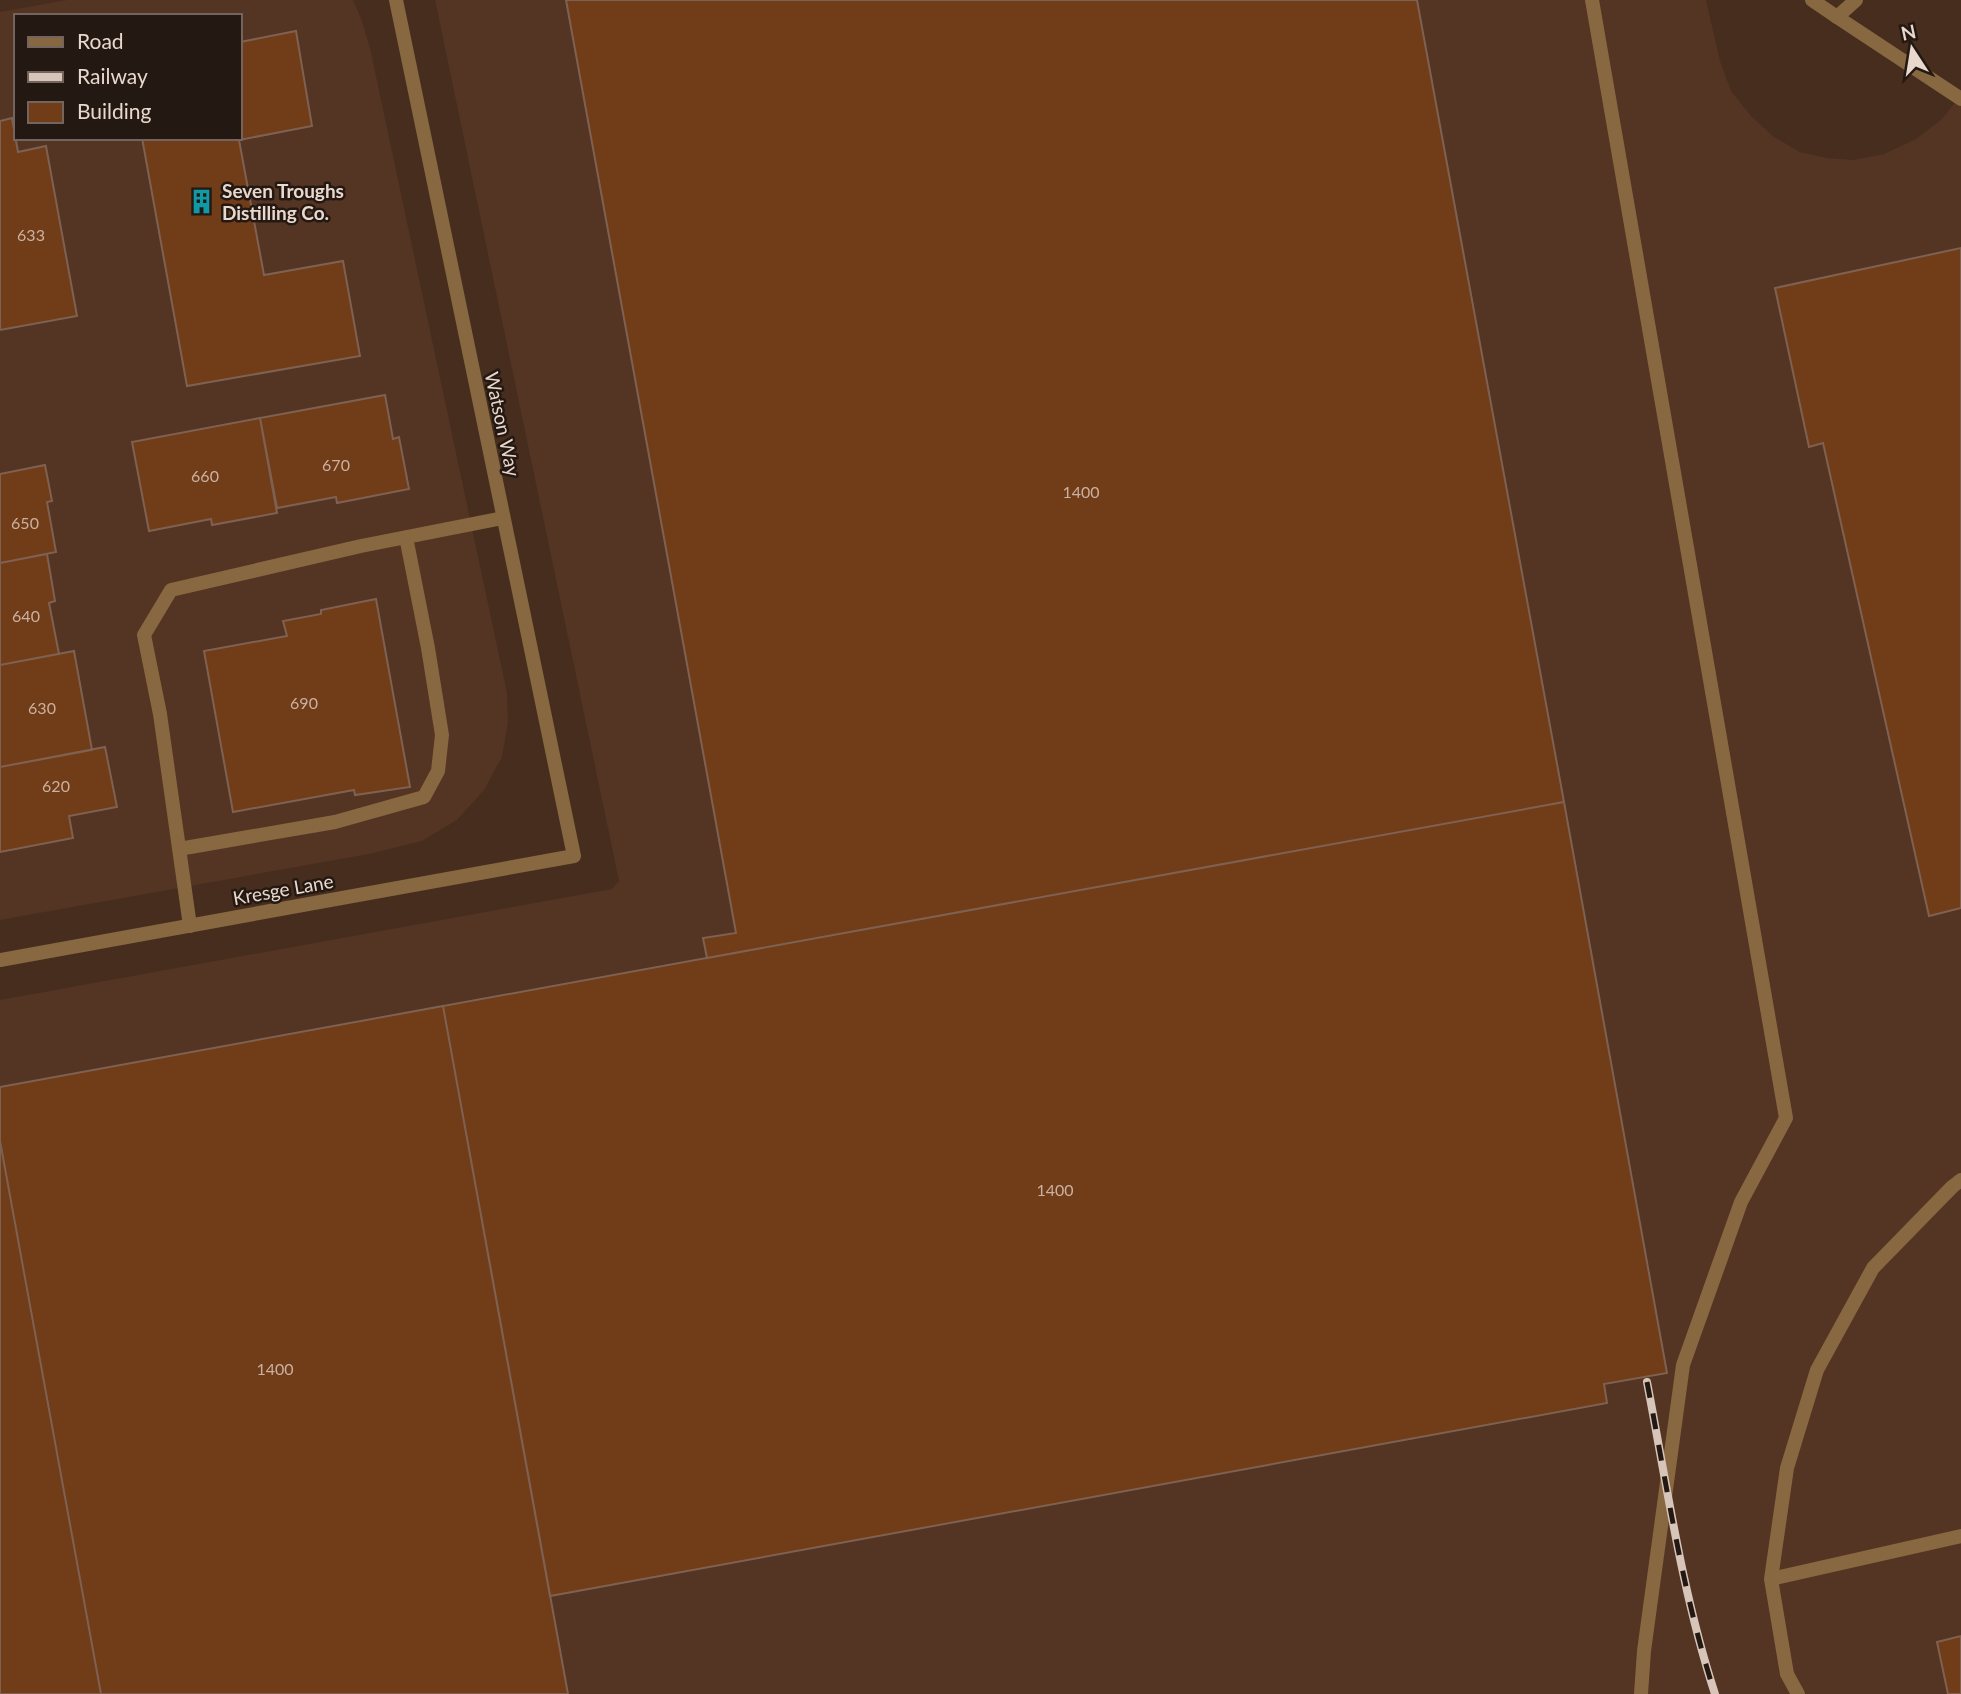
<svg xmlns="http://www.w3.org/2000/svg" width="1961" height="1694" viewBox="0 0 1961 1694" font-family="Lato,sans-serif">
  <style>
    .built { fill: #543422; fill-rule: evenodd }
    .building { fill: #713c18; stroke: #7f6151; stroke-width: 2 }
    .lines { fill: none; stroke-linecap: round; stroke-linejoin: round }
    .service { stroke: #876841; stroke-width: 14 }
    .minor { stroke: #876841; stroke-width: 14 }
    .rail-casing { stroke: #d7c5ba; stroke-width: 8 }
    .rail { stroke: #241912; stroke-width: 5; stroke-dasharray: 16; stroke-linecap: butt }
    .labels { text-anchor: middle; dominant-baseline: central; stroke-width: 5; stroke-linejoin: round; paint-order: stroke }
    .number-label { font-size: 16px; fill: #cbb1a0 }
    .poi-label { font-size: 19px; font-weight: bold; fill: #e9d8ce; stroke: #241912; text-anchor: start }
    .street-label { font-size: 19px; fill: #e9d8ce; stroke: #241912 }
  </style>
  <rect width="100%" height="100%" fill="#472d1e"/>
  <!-- built -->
  <path class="built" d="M67,0H353L361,18L370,48L507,693L508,722L502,757L484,790L457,820L422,841L369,854L0,920V12ZM16,16H240V138H16Z
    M435,0H1706L1720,61L1731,91L1751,116L1774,137L1800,152L1827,158L1853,160L1884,154L1916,139L1942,119L1961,95V1694H0V1000L612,889L619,881Z"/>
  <!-- building -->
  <path class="building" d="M566,0H1417L1564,802L707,958L703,938L736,933Z
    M296,31L312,126L239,140L264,275L343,261L360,356L187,386L142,138H240V42Z
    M12,118L18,152L46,146L77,316L0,330V121Z
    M1961,248V908L1929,916L1823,443L1809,447L1775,288Z
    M385,395L393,439L399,437L409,489L337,503L336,497L277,508L260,418Z
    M260,418L277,513L212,525L211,519L149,531L132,442Z
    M45,465L52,501L47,502L56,552L0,563V474Z
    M47,554L55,601L49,603L59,654L0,665V563Z
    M376,599L410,787L355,795L354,790L233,812L204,651L287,636L283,621L321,614V610Z
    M74,651L92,750L0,767V665Z
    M105,747L117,807L69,816L73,838L0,852V767Z
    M1564,802L1667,1373L1604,1384L1607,1403L550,1596L443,1006Z
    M443,1006L568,1694H101L0,1141V1087Z
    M0,1141L101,1694H0Z
    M1961,1636V1694H1948L1937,1642Z"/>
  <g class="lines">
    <!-- service -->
    <path class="service" d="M1592,0L1786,1118L1741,1202L1683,1365L1644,1651L1641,1694
      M1856,0L1837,17L1961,99
      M179,849L335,822L424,797L438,771L442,735L428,648L406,537
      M190,926L160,714L144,635L171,590L361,546L503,518
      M1771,1579L1961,1536
      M1798,1694L1787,1674L1771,1579L1787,1468L1817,1370L1873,1268L1952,1187L1961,1180"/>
    <!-- minor -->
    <path class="minor" d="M1812,0L1837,17
      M0,960L574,856L396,0"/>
    <defs>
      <path id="rail" d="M1647,1382C1667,1486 1682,1593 1715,1694"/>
    </defs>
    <!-- rail casing -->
    <use href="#rail" class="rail-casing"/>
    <!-- rail -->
    <use href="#rail" class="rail"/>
  </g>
  <!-- icons -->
  <defs>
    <symbol id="building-bare" viewBox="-9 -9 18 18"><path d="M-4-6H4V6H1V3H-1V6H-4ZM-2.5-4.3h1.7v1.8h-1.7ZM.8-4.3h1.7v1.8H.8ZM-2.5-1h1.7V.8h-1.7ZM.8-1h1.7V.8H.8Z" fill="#0f9aa8" stroke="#241912" stroke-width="2.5" paint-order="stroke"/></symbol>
  </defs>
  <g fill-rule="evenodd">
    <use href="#building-bare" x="184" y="184" width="35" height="35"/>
  </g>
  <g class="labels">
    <!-- number labels -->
    <g class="number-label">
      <text x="31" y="234">633</text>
      <text x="336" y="464">670</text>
      <text x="205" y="475">660</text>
      <text x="1081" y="491">1400</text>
      <text x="25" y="522">650</text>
      <text x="26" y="615">640</text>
      <text x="304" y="702">690</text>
      <text x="42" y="707">630</text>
      <text x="56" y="785">620</text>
      <text x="1055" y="1189">1400</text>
      <text x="275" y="1368">1400</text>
    </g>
    <!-- poi labels -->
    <g class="poi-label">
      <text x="222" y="190">Seven Troughs<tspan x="222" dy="22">Distilling Co.</tspan></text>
    </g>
    <!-- street labels -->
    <g class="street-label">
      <text transform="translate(503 424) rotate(78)">Watson Way</text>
      <text transform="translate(283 889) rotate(-10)">Kresge Lane</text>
    </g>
  </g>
  <!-- legend -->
  <rect x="14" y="14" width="228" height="126" fill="#241912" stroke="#73655d" stroke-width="2"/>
  <rect x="28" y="37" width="35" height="10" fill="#876841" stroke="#73655d" stroke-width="2"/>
  <text x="77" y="49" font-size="21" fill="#e9d8ce">Road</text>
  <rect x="28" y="72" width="35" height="10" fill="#d7c5ba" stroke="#73655d" stroke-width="2"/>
  <text x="77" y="84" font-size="21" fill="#e9d8ce">Railway</text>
  <rect x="28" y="102" width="35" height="21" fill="#713c18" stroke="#73655d" stroke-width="2"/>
  <text x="77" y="119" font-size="21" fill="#e9d8ce">Building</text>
  <!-- north arrow -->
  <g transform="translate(1912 49) rotate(348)" stroke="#241912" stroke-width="5" paint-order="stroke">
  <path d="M0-5L12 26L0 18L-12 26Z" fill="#e9d8ce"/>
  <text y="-10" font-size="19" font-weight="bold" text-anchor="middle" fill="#e9d8ce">N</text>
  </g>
</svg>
